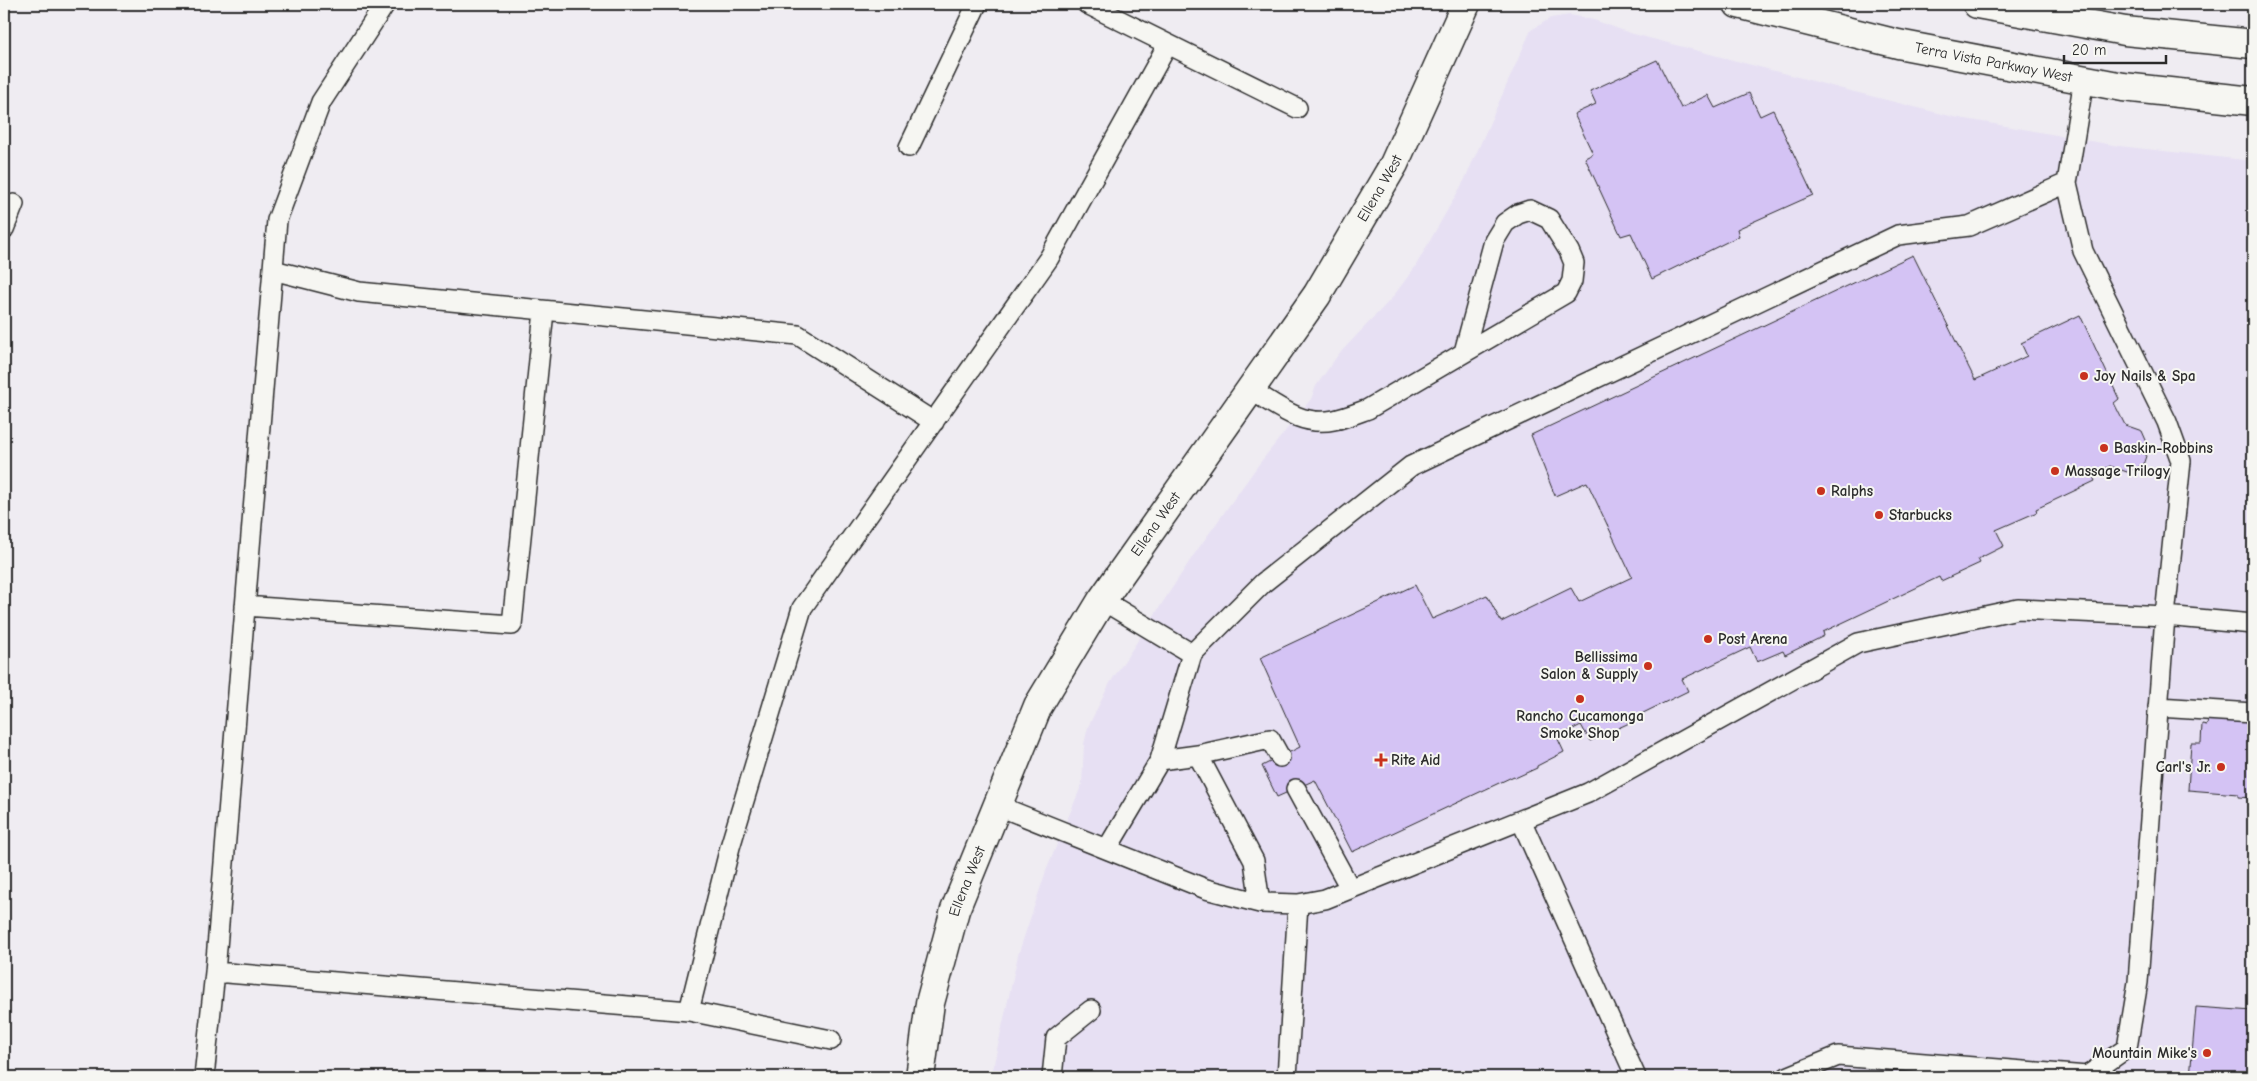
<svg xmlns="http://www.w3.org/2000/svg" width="2257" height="1081" viewBox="0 0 2257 1081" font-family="'Comic Neue',sans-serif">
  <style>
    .built { fill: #e7e0f3 }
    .building { fill: #d4c3f4; stroke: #2b2b2b }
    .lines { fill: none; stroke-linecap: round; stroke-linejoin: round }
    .lane-casing { stroke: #2b2b2b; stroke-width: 22 }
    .secondary-casing { stroke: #2b2b2b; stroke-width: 31 }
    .lane { stroke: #f6f6f2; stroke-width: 19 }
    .secondary { stroke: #f6f6f2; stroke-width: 28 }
    .poi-dot { fill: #c8321e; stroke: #f6f6f2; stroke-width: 2 }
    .labels { text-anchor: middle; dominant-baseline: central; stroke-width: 4; stroke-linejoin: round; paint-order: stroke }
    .street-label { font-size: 15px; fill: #2b2b2b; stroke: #f6f6f2 }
    .poi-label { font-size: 15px; font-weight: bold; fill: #2b2b2b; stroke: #f6f6f2; text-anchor: start }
  </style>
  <rect width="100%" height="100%" fill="#efecf2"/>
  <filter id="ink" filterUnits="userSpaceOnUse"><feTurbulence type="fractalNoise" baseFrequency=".02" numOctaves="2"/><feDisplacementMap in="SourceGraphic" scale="10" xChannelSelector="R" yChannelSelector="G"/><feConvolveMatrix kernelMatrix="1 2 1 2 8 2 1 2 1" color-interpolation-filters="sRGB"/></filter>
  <g filter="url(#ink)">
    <!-- built -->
    <path class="built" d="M1570,15L1594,20L1630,33L1839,88L1954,117L2119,146L2253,161V1077H991L1018,955L1046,871L1082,784L1084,744L1088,727L1110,683L1193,556L1259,464L1311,399L1316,386L1338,355L1392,298L1415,267L1464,181L1531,30L1551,18Z"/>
    <!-- building -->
    <path class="building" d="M1657,60L1681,108L1708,95L1715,108L1749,93L1760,116L1773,110L1813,195L1737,229L1739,236L1652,279L1631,233L1621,236L1585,158L1593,154L1574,114L1596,104L1590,91Z
      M1913,255L1975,380L2027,356L2021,343L2080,315L2119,399L2114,403L2125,425L2142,431L2149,447L2143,465L2127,472L2110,466L2092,475L2095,481L2036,509L2037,512L1996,530L2004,546L1978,559L1980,563L1941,581L1939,577L1823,632L1824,636L1785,655L1783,651L1757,662L1750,647L1682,679L1688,691L1637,716L1638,719L1590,741L1581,725L1557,737L1564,752L1537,766V768L1515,778L1514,776L1352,852L1315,780L1277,797L1262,766L1300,747L1260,658L1415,585L1432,619L1487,595L1501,622L1571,588L1579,602L1632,577L1587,482L1555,496L1531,435Z
      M2208,718L2253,722V798L2238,797V794L2188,790L2191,743H2201L2202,724L2207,725Z
      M2196,1007L2253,1011V1077H2190Z
      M1177,1071L1252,1077H1176Z
      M1133,1075L1157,1077H1132Z"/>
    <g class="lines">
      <defs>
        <path id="lane" d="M1087,4L1297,108
          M909,147L977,4
          M4,229L14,204
          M273,270L359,292L798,335L934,422
          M1251,390C1277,406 1302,427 1334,420C1345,418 1357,413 1368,409L1566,293L1572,281L1574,263L1569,251L1549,219L1530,210L1518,214L1505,223L1494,241L1464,352
          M1102,600L1192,654
          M245,606L512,625L544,311
          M2158,707L2253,713
          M1198,755L1254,861L1260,903
          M1160,760L1198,755L1270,739L1280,757
          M1296,789L1350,888
          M996,805L1206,889L1260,903L1298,904L1325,899L1588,793L1858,643L2018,609L2165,616L2253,624
          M1521,820L1636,1077
          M1107,849L1160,760L1192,654L1263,583L1411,466L1898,235L1969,226L2067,183
          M215,972L689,1011L831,1040
          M689,1011L730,847L802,608L1049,258L1168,44
          M204,1077L215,972L277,220L321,102L385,4
          M1052,1077L1056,1038L1091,1010
          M1287,1077L1298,904
          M1787,1077L1838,1056L2087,1076L2127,1048L2138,982L2165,616L2181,461L2167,422L2083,251L2067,183L2084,79"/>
        <g id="secondary">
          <path id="s1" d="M1738,4L1898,44L2123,87L2253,101"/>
          <path d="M1977,4L2125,31L2253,44"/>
          <path id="s2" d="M920,1077L930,1003L955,910L1038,706L1102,600L1317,295L1394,164L1466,4"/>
        </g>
      </defs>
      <!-- lane casing -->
      <use href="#lane" class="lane-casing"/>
      <!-- secondary casing -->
      <use href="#secondary" class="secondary-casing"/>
      <!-- lane -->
      <use href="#lane" class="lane"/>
      <!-- secondary -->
      <use href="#secondary" class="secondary"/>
    </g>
  </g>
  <!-- markers -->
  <g class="poi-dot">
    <circle cx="2084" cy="376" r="5"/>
    <circle cx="2104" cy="448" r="5"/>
    <circle cx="2055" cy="471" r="5"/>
    <circle cx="1821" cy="491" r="5"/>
    <circle cx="1879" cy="515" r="5"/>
    <circle cx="1708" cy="639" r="5"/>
    <circle cx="1648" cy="666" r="5"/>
    <circle cx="1580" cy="699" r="5"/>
    <path d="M1378.5 752.5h5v5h5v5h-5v5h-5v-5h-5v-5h5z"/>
    <circle cx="2221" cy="767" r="5"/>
    <circle cx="2207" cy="1053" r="5"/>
  </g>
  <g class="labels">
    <!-- street labels -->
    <g class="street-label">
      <text stroke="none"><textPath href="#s1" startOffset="262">Terra Vista Parkway West</textPath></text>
      <text stroke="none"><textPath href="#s2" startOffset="1012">Ellena West</textPath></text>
      <text stroke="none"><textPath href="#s2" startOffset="608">Ellena West</textPath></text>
      <text stroke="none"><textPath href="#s2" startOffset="202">Ellena West</textPath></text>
    </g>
    <!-- poi labels -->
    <g class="poi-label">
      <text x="2094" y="376">Joy Nails &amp; Spa</text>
      <text x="2114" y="448">Baskin-Robbins</text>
      <text x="2065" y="471">Massage Trilogy</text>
      <text x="1831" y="491">Ralphs</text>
      <text x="1889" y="515">Starbucks</text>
      <text x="1718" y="639">Post Arena</text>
      <text x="1638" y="657" text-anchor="end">Bellissima<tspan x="1638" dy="17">Salon &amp; Supply</tspan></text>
      <text x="1580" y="716" text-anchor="middle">Rancho Cucamonga<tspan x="1580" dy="17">Smoke Shop</tspan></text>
      <text x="1391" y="760">Rite Aid</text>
      <text x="2211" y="767" text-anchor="end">Carl's Jr.</text>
      <text x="2197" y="1053" text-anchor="end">Mountain Mike's</text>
    </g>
  </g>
  <!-- margin -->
  <rect width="2257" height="1081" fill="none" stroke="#f6f6f2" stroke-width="20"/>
  <rect x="10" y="10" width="2237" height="1061" fill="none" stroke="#2b2b2b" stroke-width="2" filter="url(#ink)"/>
  <!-- scale -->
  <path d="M2064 55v8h102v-8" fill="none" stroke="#2b2b2b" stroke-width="2.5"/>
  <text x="2072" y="55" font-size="15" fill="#2b2b2b" stroke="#f6f6f2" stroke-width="4" paint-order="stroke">20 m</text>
</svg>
